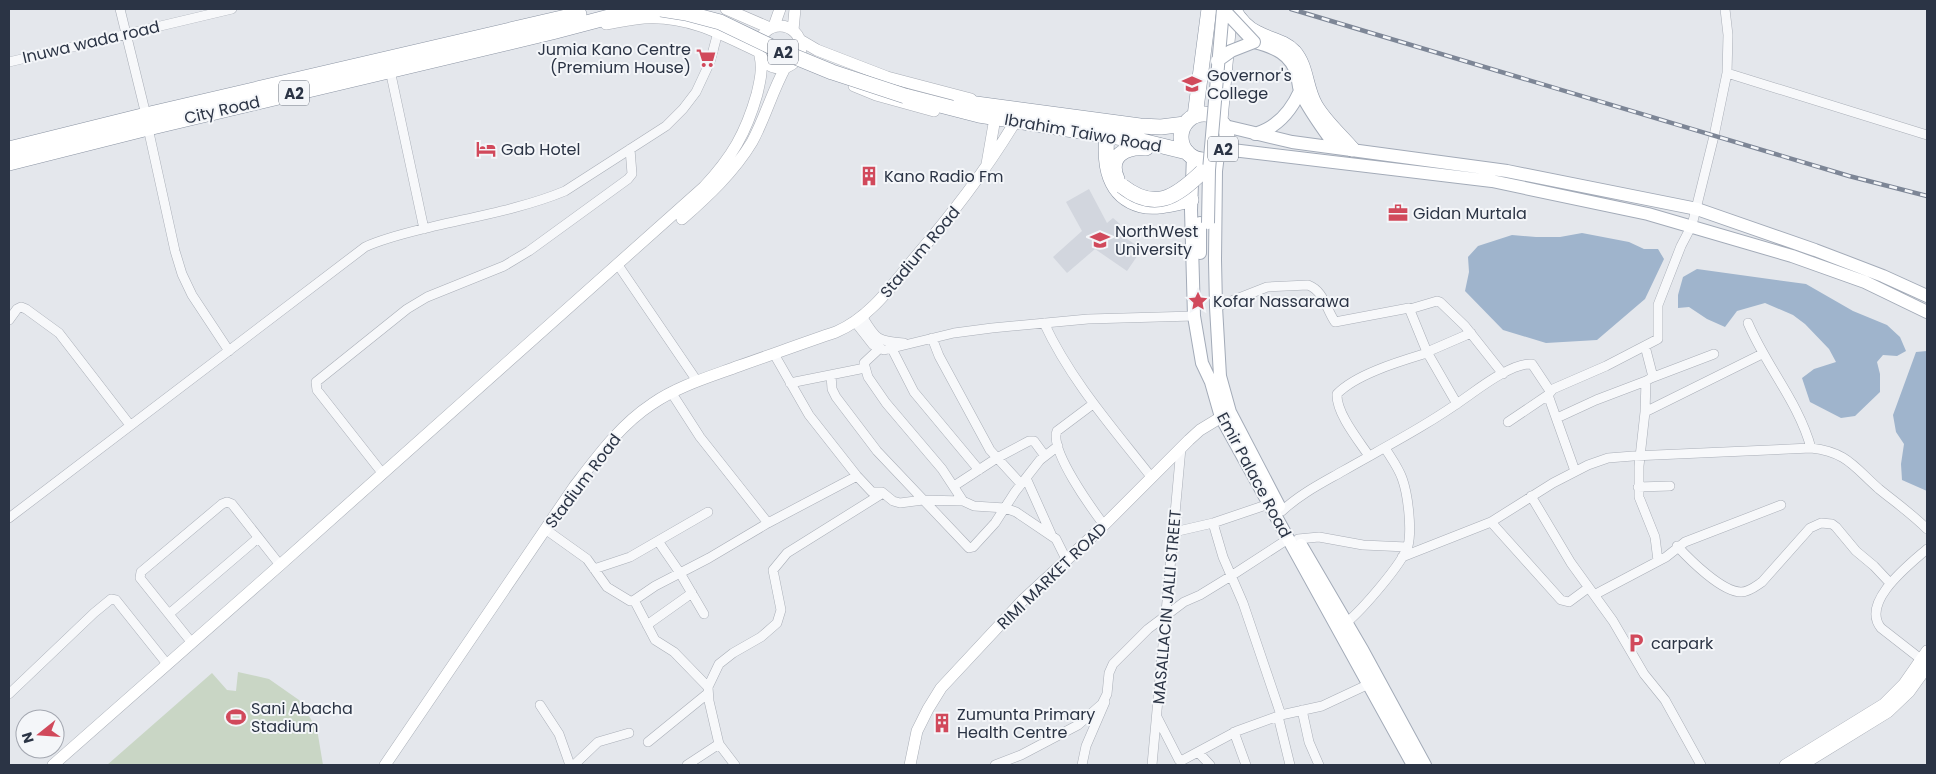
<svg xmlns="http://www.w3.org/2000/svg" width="1936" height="774" viewBox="0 0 1936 774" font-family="Poppins,sans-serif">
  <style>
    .built { fill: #d2d6de }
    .green { fill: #c9d6c5 }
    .water { fill: #9fb4cc }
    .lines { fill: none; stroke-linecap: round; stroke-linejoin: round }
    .street-casing { stroke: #a9aeb7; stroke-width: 10 }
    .secondary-casing { stroke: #a9aeb7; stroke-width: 12 }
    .primary-casing { stroke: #a3abb8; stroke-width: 14 }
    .highway-casing { stroke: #8b94a3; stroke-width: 16 }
    .street { stroke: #f7f8fa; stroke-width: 9 }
    .secondary { stroke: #fff; stroke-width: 11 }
    .primary { stroke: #fff; stroke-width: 12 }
    .highway { stroke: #fff; stroke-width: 15 }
    .rail-casing { stroke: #7d8696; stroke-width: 4.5 }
    .rail { stroke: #f4f6f9; stroke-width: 2.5; stroke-dasharray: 8; stroke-linecap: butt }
    .primary-bridge-casing { stroke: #a3abb8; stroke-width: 14; stroke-linecap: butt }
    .highway-bridge-casing { stroke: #8b94a3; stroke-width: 16; stroke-linecap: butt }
    .primary-bridge { stroke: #fff; stroke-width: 12 }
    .highway-bridge { stroke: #fff; stroke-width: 15 }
    .labels { text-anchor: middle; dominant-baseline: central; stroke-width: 4; stroke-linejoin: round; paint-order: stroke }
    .shield { fill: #f4f6f9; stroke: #676e7b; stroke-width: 1 }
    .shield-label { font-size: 15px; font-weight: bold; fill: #2b3445 }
    .street-label { font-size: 16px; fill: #2b3445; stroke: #f4f6f9 }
    .poi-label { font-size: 16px; fill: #2b3445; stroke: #f4f6f9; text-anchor: start }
  </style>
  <rect width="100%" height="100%" fill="#e4e7ec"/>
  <!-- built -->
  <path class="built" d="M1089,189L1107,223L1113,218L1120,224L1115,231L1142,249L1127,271L1095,249L1067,273L1053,257L1082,231L1066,202Z"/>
  <!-- green -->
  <path class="green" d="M238,672L269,679L299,700L317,729L323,765H107L212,673L227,690L236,691Z"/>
  <!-- water -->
  <path class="water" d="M1582,233L1629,242L1644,249H1658L1664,259L1645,299L1597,340L1546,343L1503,330L1465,291L1469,272L1468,257L1478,246L1512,235L1536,237H1560Z
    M1697,269L1806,284L1853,311L1887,325L1900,337L1906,351L1897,356L1883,355L1877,362L1880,374V392L1855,416L1841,418L1810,402L1802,378L1814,369L1836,362L1829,349L1805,324L1793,315L1765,303L1737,311L1725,327L1707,319L1689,307L1678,308V295L1683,277Z
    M1927,351V491L1902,480L1901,464L1904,444L1896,432L1893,415L1916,352Z"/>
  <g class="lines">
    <defs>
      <path id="street" d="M120,9L146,115
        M9,62L232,9
        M390,70L424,229
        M1727,73L1927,135
        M148,128L175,251L182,274L192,295L229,351
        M618,265L697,381
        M1216,307L1267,287L1308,285C1324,291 1326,309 1335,322L1409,308L1427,352L1457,404
        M1410,309L1437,301L1440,302L1465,326L1503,374
        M862,316C876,339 876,341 904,343
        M9,320L17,309L21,307L26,309L59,333L130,425
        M855,322L873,345L884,350L954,333L992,328L1088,319L1194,316
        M1044,323C1071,381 1113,428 1152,478
        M1748,323C1766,366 1799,403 1811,448
        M932,338L939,356L990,450L1021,484
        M1645,346L1653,377
        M879,349L864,363L868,377L886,403L942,469L963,501L974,506L1005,508L1016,512L1056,539L1067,561
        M892,349L914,392L979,470
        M1427,352L1471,333
        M774,354L809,415L857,476L872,492H882L893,501L900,503L923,500L963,501
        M831,375L832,389L836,397L877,451L969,548L973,547L995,523L1015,492L1040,460L1058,446
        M790,383L865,368
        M671,392L700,437L768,523
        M1548,395L1575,471
        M1093,404L1057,431C1049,450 1092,509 1104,525
        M1645,412L1762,354
        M1557,418L1596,400L1646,381
        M1508,422L1548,395L1553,389L1606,366L1658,339V305L1681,246L1692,225L1714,136L1727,73L1728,35L1725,9
        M1369,456C1359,441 1336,413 1337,394C1356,374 1401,361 1427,353
        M383,474L317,390L316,382L407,309L427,297L504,266L529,251L628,179L632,174L630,149
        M1026,478L1052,536
        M954,486L997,458L1029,441H1034L1045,456
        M1638,487L1670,486
        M1531,496L1571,563L1613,621L1644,674L1665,700L1701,765
        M1282,511C1300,494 1322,483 1343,471C1385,447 1428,425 1468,396C1482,386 1514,362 1532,364L1550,391
        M9,518L365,247C387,237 411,232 435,226C478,216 524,208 565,191L666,126L683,109L696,92L710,62L718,32
        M1491,522L1561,600L1569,602L1588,588
        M1213,523L1223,557L1243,603L1281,715
        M545,529L587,559L607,587L630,601H633L655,586L709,558L768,523L857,476
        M1174,532L1213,523L1269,504
        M1298,539L1319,537L1363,545L1407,547
        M658,541L680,573L704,614
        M1677,546C1690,560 1722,592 1741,592C1749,592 1756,586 1762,582L1810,528L1821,523L1832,524L1836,527L1856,551L1874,566L1890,583
        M1402,557L1491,522L1553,483L1588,465L1608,458L1633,456L1811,448C1847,452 1854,467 1879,489C1895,502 1912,514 1927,529
        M1658,561L1655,537L1639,497V466L1645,412L1646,381L1651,378L1714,354
        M594,569L630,557L708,512
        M1594,595L1666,557L1685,542L1781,505
        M634,600L655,640L674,652L708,687
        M169,614L258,538
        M1346,623C1362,610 1402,564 1408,546C1412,529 1408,494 1402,478C1398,467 1391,458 1385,448
        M647,625L692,593
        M192,643L140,578L141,572L222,504L227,502L232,504L280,565
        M1922,660L1881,628C1860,602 1910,564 1927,549
        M9,694L94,613L111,599L116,600L167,664
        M540,705L559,734L570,765
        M1302,710L1309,742L1319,765
        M1278,716L1290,765
        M1157,717L1179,760L1181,761L1237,731L1281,715L1322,706L1369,684
        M1234,732L1246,765
        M648,742L707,694
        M1199,753L1210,765
        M574,765L598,742L629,733
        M687,765L719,744
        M735,765L719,744L709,701L708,687L719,664L733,653L761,637L777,623L781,610L773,570L787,553L883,493
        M995,765L1021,755L1078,725L1102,704L1107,694L1109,673L1113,664L1148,629L1184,602L1200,595L1231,576L1288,539
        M1082,765L1086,746L1105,702
        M1152,765L1181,448"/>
      <path id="secondary" d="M726,9L770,28
        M606,24C619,22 631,19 644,18C687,15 722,34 759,52
        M759 47a21 21 0 1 1 42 0a21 21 0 1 1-42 0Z
        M774,26L780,9
        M793,30L795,9
        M800,40L817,50L887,77L971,99
        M854,86L876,95L934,111
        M987,164L995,118
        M682,219C708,196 734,172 752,142C765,118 772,92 785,68
        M53,765L280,565L704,187C732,157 746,133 757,94C760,81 763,69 760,56
        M385,765L574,487C597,457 620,425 652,404C678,386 709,377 739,366C771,355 803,343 836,332C869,318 891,287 913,260C952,214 984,173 1015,122
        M910,765L917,731L928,709L941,688L1023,600L1099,530L1189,440L1200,430L1228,413
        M1785,765L1884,704L1904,684L1927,651
        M1802,765L1888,712L1909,692L1927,667"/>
      <path id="primary" d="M1254,42C1274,47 1292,54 1297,76C1299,82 1298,89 1302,95C1311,113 1324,130 1336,147
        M1225,126L1292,142L1507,171L1697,209L1815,250L1883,276L1927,296
        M1255,134C1276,128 1291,111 1300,91
        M1224,149L1492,181L1648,214L1792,256L1865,282L1927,312
        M1218,155L1216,171L1215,260L1216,307L1220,376L1230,412L1279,506
        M1193,156L1191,210L1194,316L1202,363L1211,382L1221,417L1413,765
        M1200,253V223
        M1301,545L1363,651L1425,765"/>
      <path id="highway" d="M1233,9C1239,19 1246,28 1257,33C1269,40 1284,41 1294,52C1307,67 1305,88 1315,105C1324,121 1340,135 1352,149
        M905,96L979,115L1142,141L1187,152
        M961,102L1140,126L1161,127L1185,124
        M1181 137a23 23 0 1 1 46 0a23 23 0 1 1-46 0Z
        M1195,116L1209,9
        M1220,120L1230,9
        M1107,136C1104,164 1108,196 1141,205C1156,209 1176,203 1191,200
        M9,149L146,115L579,14
        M9,163L148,128L552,32L628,12L661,9
        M1117,179C1107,156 1126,146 1146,148"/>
    </defs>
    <!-- street casing -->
    <use href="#street" class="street-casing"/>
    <!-- secondary casing -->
    <use href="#secondary" class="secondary-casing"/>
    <!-- primary casing -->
    <use href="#primary" class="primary-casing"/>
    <!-- highway casing -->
    <use href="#highway" class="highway-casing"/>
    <!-- street -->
    <use href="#street" class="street"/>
    <!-- secondary -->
    <use href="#secondary" class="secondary"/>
    <!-- primary -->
    <use href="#primary" class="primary"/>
    <!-- highway -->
    <use href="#highway" class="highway"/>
    <defs>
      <path id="rail" d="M1291,9L1849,176L1927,196"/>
    </defs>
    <!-- rail casing -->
    <use href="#rail" class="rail-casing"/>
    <!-- rail -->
    <use href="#rail" class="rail"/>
    <defs>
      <path id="primary-bridge" d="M1217,61L1231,51L1254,42L1223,9
        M1208,223L1209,170L1223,9"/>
      <path id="highway-bridge" d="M661,9L686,13L720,22L776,49L832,72L905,96
        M1122,186C1155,212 1176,197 1202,172"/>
    </defs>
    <!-- primary-bridge casing -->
    <use href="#primary-bridge" class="primary-bridge-casing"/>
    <!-- highway-bridge casing -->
    <use href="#highway-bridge" class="highway-bridge-casing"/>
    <!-- primary-bridge -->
    <use href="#primary-bridge" class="primary-bridge"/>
    <!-- highway-bridge -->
    <use href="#highway-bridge" class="highway-bridge"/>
  </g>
  <!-- icons -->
  <defs>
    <symbol id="supermarket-bare" viewBox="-9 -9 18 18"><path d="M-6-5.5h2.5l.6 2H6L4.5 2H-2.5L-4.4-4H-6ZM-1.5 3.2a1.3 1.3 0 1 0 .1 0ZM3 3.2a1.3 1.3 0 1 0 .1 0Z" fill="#d1495b" stroke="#f4f6f9" stroke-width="2.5" paint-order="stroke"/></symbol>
    <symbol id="school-bare" viewBox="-9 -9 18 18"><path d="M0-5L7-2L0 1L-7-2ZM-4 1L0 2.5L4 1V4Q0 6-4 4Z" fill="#d1495b" stroke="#f4f6f9" stroke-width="2.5" paint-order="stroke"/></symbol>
    <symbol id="hotel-bare" viewBox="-9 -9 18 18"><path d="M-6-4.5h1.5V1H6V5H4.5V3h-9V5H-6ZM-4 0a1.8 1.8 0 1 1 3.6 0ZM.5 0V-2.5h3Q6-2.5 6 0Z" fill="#d1495b" stroke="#f4f6f9" stroke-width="2.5" paint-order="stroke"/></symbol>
    <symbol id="building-bare" viewBox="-9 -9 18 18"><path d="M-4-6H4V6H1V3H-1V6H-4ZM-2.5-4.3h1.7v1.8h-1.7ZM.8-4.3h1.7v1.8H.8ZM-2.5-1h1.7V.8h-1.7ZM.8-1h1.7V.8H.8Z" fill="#d1495b" stroke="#f4f6f9" stroke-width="2.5" paint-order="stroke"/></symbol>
    <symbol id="office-bare" viewBox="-9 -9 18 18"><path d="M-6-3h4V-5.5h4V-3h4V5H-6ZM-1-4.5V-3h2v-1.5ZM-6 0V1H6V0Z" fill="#d1495b" stroke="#f4f6f9" stroke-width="2.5" paint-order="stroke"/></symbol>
    <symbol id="university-bare" viewBox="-9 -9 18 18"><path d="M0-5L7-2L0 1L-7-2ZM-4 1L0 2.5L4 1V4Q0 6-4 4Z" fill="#d1495b" stroke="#f4f6f9" stroke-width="2.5" paint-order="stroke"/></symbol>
    <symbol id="sight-bare" viewBox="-9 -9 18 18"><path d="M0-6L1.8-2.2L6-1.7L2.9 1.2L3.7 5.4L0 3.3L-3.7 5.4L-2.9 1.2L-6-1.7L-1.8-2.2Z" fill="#d1495b" stroke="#f4f6f9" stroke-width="2.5" paint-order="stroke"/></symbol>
    <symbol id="parking-bare" viewBox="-9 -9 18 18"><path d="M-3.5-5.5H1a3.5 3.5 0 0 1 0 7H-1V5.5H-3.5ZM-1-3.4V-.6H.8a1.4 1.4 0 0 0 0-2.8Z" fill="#d1495b" stroke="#f4f6f9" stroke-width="2.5" paint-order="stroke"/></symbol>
    <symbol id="stadium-bare" viewBox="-9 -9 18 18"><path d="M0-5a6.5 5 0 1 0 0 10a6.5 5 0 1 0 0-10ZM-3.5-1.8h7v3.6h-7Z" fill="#d1495b" stroke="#f4f6f9" stroke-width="2.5" paint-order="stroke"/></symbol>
  </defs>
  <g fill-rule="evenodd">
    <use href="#supermarket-bare" x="692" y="44" width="28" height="28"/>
    <use href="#school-bare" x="1178" y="70" width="28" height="28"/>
    <use href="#hotel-bare" x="472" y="135" width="28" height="28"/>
    <use href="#building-bare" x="855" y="162" width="28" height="28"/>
    <use href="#office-bare" x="1384" y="199" width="28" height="28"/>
    <use href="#university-bare" x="1086" y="226" width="28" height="28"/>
    <use href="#sight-bare" x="1184" y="287" width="28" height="28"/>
    <use href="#parking-bare" x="1622" y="629" width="28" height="28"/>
    <use href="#stadium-bare" x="222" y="703" width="28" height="28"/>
    <use href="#building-bare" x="928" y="709" width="28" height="28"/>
  </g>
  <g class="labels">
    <!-- shield labels -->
    <g class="shield">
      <rect x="768" y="39.5" width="30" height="25" rx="4"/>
      <rect x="279" y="80.5" width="30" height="25" rx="4"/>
      <rect x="1208" y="136.5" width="30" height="25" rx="4"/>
    </g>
    <g class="shield-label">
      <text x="783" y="52">A2</text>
      <text x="294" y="93">A2</text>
      <text x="1223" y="149">A2</text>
    </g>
    <!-- street labels -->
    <g class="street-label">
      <text transform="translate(91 42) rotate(-13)">Inuwa wada road</text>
      <text transform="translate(222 110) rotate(-13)">City Road</text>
      <text transform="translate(1083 133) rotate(10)">Ibrahim Taiwo Road</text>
      <text transform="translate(920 252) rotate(-50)">Stadium Road</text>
      <text transform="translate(1254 475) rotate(62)">Emir Palace Road</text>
      <text transform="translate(583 481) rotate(-53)">Stadium Road</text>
      <text transform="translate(1052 576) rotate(-44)">RIMI MARKET ROAD</text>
      <text transform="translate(1167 607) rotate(-85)">MASALLACIN JALLI STREET</text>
    </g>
    <!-- poi labels -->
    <g class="poi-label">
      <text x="691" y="49" text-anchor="end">Jumia Kano Centre<tspan x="691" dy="18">(Premium House)</tspan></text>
      <text x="1207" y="75">Governor's<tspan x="1207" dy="18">College</tspan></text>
      <text x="501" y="149">Gab Hotel</text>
      <text x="884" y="176">Kano Radio Fm</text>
      <text x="1413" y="213">Gidan Murtala</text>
      <text x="1115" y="231">NorthWest<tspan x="1115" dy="18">University</tspan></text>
      <text x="1213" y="301">Kofar Nassarawa</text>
      <text x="1651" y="643">carpark</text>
      <text x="251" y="708">Sani Abacha<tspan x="251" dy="18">Stadium</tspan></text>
      <text x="957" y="714">Zumunta Primary<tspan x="957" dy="18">Health Centre</tspan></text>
    </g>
  </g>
  <!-- border -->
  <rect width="1936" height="774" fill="none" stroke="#2b3445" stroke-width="20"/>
  <!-- north arrow -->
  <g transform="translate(40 734) rotate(253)"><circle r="24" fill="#f4f6f9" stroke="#a4a8b1"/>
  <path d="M0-4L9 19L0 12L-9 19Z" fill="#d1495b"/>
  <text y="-8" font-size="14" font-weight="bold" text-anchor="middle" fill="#2b3445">N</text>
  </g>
</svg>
